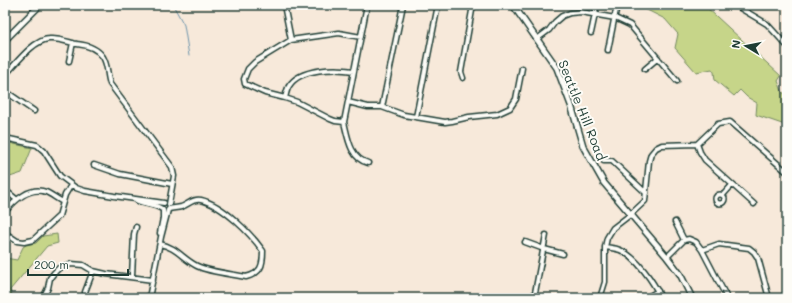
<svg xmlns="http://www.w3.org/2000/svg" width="792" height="303" viewBox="0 0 792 303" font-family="Mali,sans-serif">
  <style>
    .green { fill: #c6d589; stroke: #72895e }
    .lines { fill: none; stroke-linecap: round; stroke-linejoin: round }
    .stream { stroke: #6c93ab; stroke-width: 1 }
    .minor-casing { stroke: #1f3d34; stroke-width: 7 }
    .major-casing { stroke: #1f3d34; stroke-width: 8 }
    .minor { stroke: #fdfcf7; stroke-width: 4 }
    .major { stroke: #fdfcf7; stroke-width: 5 }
    .labels { text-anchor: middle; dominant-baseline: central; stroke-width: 4; stroke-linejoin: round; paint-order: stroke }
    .street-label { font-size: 13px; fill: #1f3d34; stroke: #fdfcf7 }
  </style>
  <rect width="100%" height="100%" fill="#f7e9da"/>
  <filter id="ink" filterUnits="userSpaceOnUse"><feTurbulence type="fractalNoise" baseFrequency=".025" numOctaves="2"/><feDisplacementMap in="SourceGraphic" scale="8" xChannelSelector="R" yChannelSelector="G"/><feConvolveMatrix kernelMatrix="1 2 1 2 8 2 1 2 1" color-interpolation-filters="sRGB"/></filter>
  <g filter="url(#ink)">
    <!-- green -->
    <path class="green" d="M637,5H704L781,76L778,81L782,91L785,95L787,94V127L782,124L756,115L757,103L747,97L740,90L734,96L715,80L714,72L712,69L696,72L675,48L678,34L665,19Z
      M5,142L32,148L22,173L7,178H5Z
      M57,234L58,243L47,246L10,290L13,298H5V258L17,260L23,247L26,245L36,243L43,236Z"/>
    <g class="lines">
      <!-- stream -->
      <path class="stream" d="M173,5L184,25L189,56"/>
      <defs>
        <path id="minor" d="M284,5L291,40
          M367,5L344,122C348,138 350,158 368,163
          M735,5L767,24L787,46
          M591,33L597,5
          M537,39L549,30L555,22L562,16L570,13L581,12L615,18L630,25L677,81
          M608,50L617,5
          M69,61L73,43
          M645,69L658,58
          M5,75C16,64 33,40 49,39C58,38 68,42 77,44C87,45 97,48 103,57C108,65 107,75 110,84L172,167L174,176L169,204
          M463,78L461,72L473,5
          M5,91L34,111
          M285,98C286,94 287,89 289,86C300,68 336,68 354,71
          M348,102L368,107H382L404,115L445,122L452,121L469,117L497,114L510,108L516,99L522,68
          M382,107L403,5
          M416,117L438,5
          M344,122L335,121L330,119L297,102L285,98L265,93L245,84L244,79L248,69L255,62L291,40L339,33L361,37
          M5,138L37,145L44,151L60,176L76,188L85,191L114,196L164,203
          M697,144L700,152L705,160L754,204
          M604,161H612L646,193
          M94,165L120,174L172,184
          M5,190L16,199
          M715.5 199a4.5 4.5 0 1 1 9 0a4.5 4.5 0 1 1-9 0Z
          M723,195L732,185
          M136,200C144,205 153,203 162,209
          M5,212C14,201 30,186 46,192C51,194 57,199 63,202
          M675,222L684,240
          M5,233L17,241L24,242L33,240L59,216L65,195L71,185
          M160,233L163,218V210
          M525,242L544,249L563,254
          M160,244C176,247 183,259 197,266C209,272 232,274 246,277C261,273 263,266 263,251C251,234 223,205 201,200C193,198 188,205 181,207C177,208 173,208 169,209
          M605,247C610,248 615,248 620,250C637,257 654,283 661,298
          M702,250L719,244L749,248L754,252L758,258L769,298
          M667,257L684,240L689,239L696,242L702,250L727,298
          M132,276L134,234L136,227
          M44,296L48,288L50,278L54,273L59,268L71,264L83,265L93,271L106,274L153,280
          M85,298V292L93,271
          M149,298L161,237L168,210
          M534,298L546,235
          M600,298L605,282V247L607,238L613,228L630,215L645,201L649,161L651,154L656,148L662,145L697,144L718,124L730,122L787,172
          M646,298L658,291"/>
        <path id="major" d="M513,5L557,68L571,105L583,146L604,183L667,257L680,274L692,298
          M5,40L40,5"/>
      </defs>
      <!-- minor casing -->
      <use href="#minor" class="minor-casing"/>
      <!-- major casing -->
      <use href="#major" class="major-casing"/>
      <!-- minor -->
      <use href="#minor" class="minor"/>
      <!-- major -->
      <use href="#major" class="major"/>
    </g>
  </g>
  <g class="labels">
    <!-- street labels -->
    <g class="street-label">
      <text transform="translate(583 110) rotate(68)">Seattle Hill Road</text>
    </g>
  </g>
  <!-- margin -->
  <rect width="792" height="303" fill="none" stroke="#fdfcf7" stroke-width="20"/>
  <rect x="10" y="10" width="772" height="283" fill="none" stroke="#1f3d34" stroke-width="1.5" filter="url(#ink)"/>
  <!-- north arrow -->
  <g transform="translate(746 46) rotate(280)" stroke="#fdfcf7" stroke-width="3" paint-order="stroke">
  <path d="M0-3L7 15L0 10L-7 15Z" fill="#1f3d34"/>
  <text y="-6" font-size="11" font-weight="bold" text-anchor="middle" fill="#1f3d34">N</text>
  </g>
  <!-- scale -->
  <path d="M28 269v6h100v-6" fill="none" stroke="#1f3d34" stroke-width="2"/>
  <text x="34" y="269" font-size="12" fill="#1f3d34" stroke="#fdfcf7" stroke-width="3" paint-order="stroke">200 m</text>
</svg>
